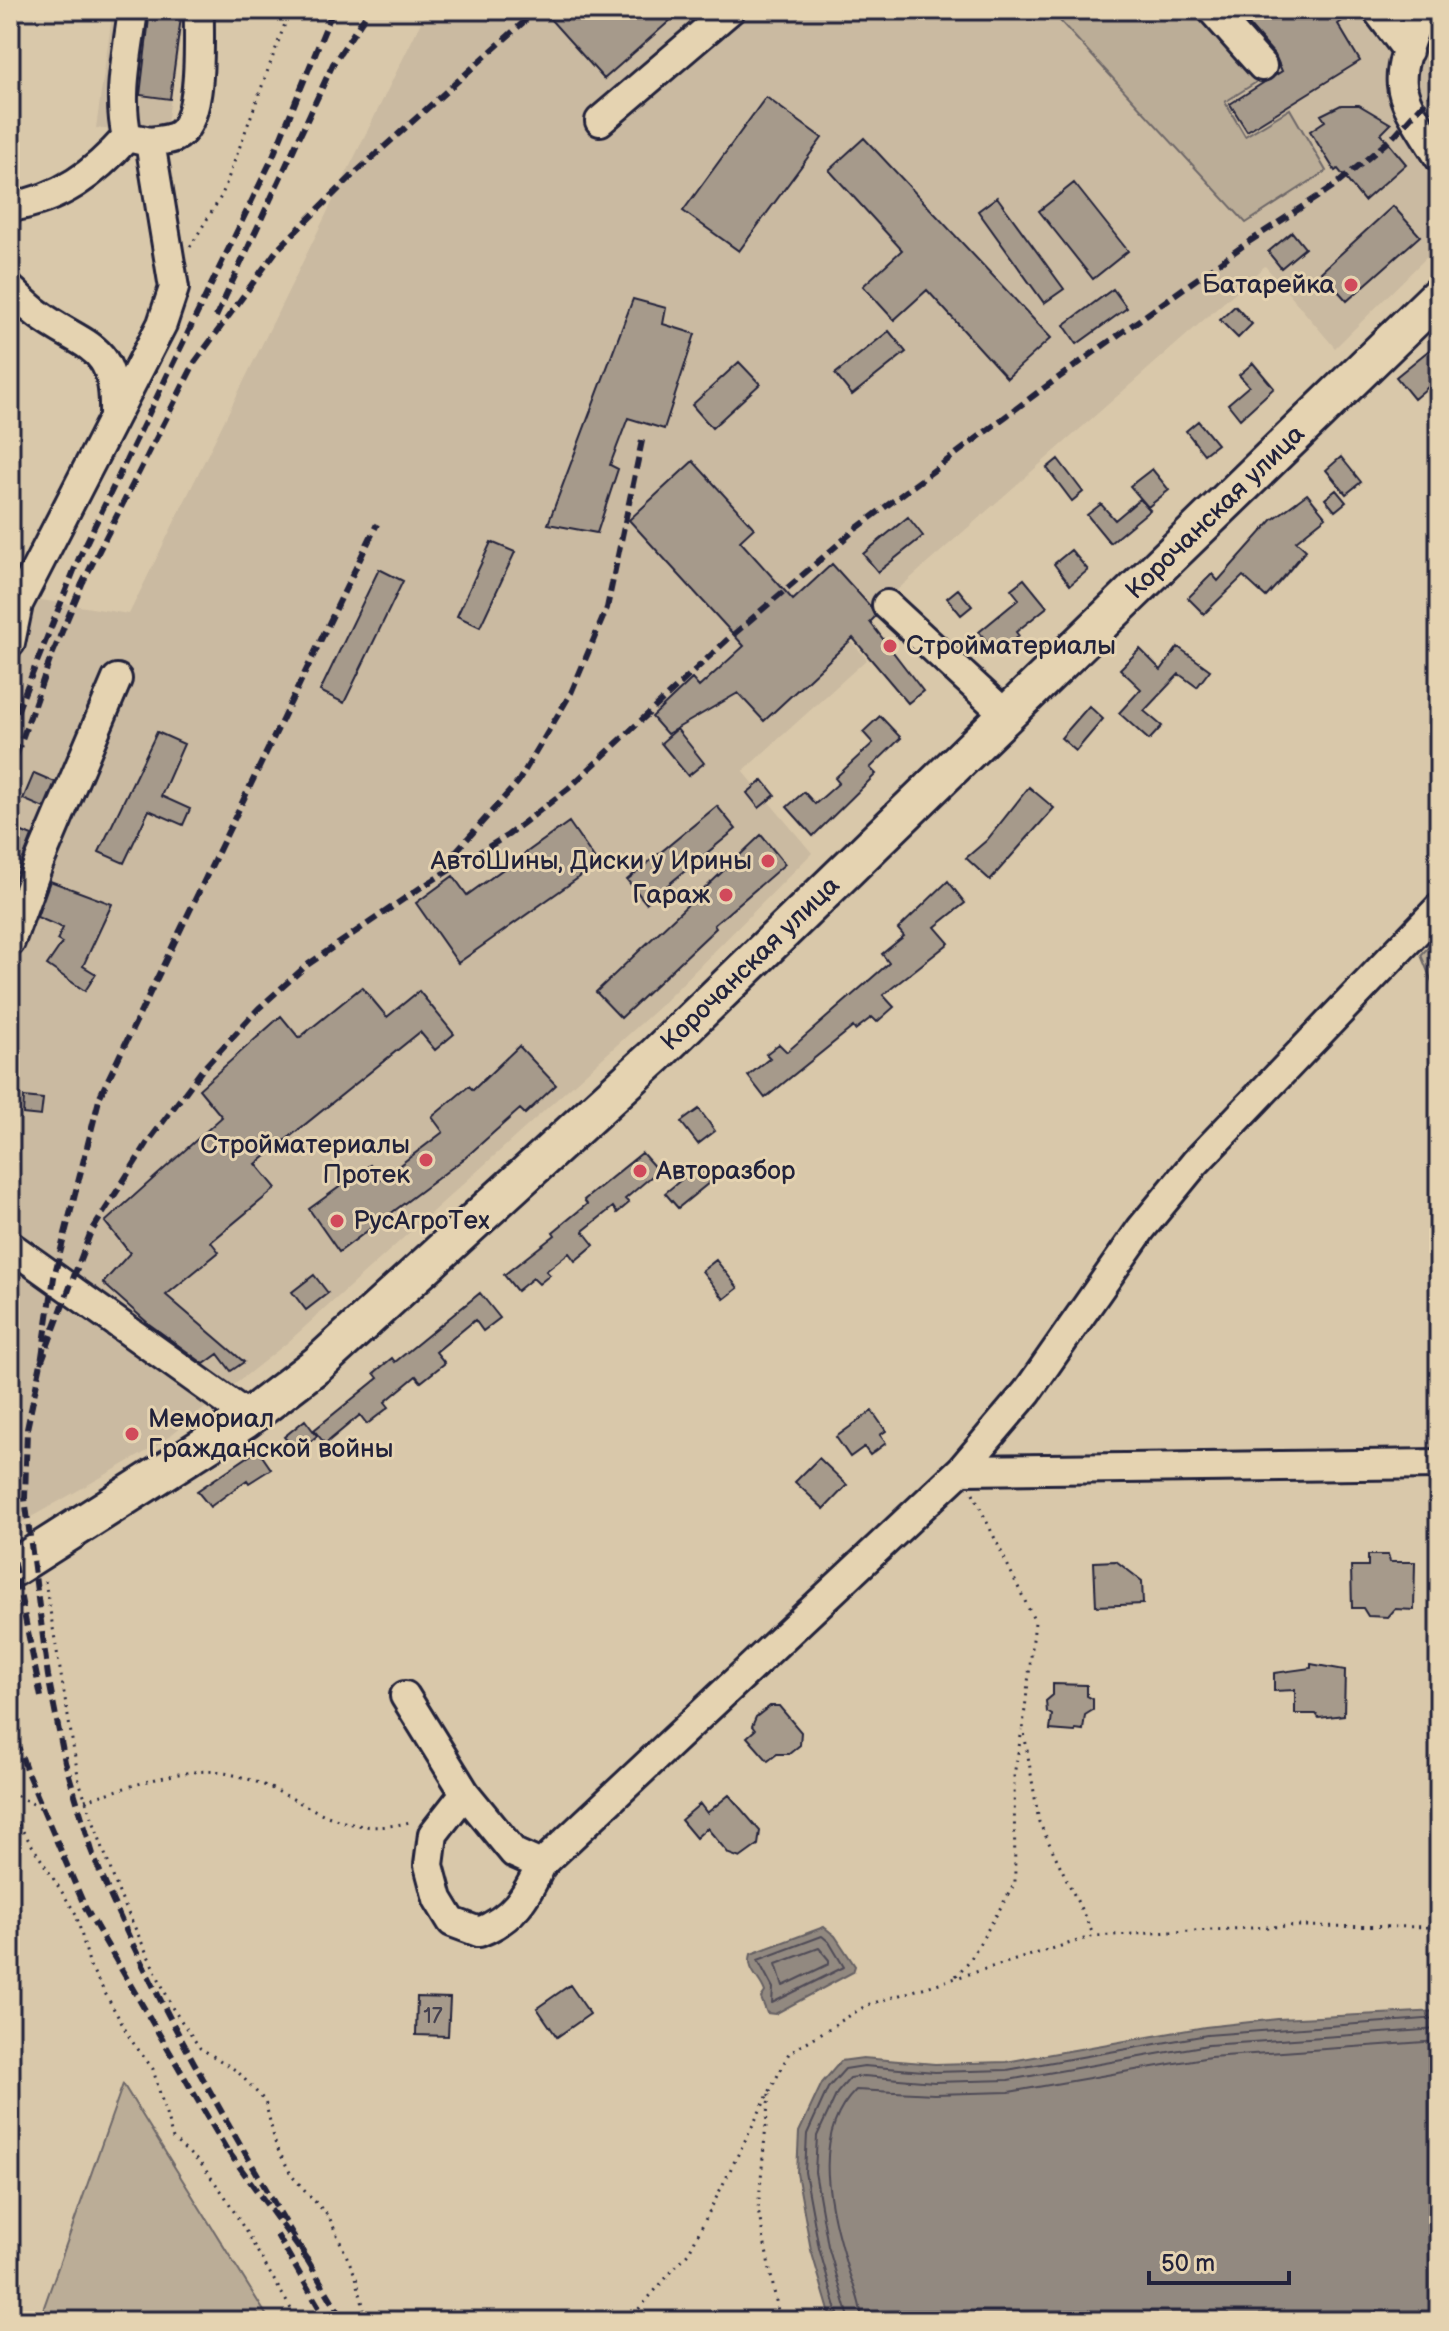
<svg xmlns="http://www.w3.org/2000/svg" width="1449" height="2331" viewBox="0 0 1449 2331" font-family="'Balsamiq Sans',sans-serif">
  <style>
    .built { fill: #cabaa1 }
    .green { fill: #bbad97; stroke: #6e6869; stroke-width: 2 }
    .water { fill: #928980; stroke: #656064; stroke-width: 2 }
    .lines { fill: none; stroke-linecap: round; stroke-linejoin: round }
    .shore { stroke: #4f4b57; stroke-width: 2 }
    .building { fill: #a69a8b; stroke: #22223b; stroke-width: 2 }
    .minor-casing { stroke: #22223b; stroke-width: 34 }
    .major-casing { stroke: #22223b; stroke-width: 42 }
    .path { stroke: #22223b; stroke-width: 3; stroke-dasharray: 2 6; stroke-linecap: butt }
    .minor { stroke: #e5d3b1; stroke-width: 28 }
    .major { stroke: #e5d3b1; stroke-width: 36 }
    .rail { stroke: #22223b; stroke-width: 6; stroke-dasharray: 12 6; stroke-linecap: butt }
    .poi-dot { fill: #d1495b; stroke: #e5d3b1; stroke-width: 3 }
    .labels { text-anchor: middle; dominant-baseline: central; stroke-width: 6; stroke-linejoin: round; paint-order: stroke }
    .number-label { font-size: 22px; fill: #43404f }
    .poi-label { font-size: 26px; fill: #22223b; stroke: #e5d3b1; text-anchor: end }
    .street-label { font-size: 26px; fill: #22223b; stroke: #e5d3b1 }
  </style>
  <rect width="100%" height="100%" fill="#d9c8aa"/>
  <filter id="ink" filterUnits="userSpaceOnUse"><feTurbulence type="fractalNoise" baseFrequency=".0125" numOctaves="2"/><feDisplacementMap in="SourceGraphic" scale="16" xChannelSelector="R" yChannelSelector="G"/><feConvolveMatrix kernelMatrix="1 2 1 2 8 2 1 2 1" color-interpolation-filters="sRGB"/></filter>
  <g filter="url(#ink)">
    <!-- built -->
    <path class="built" d="M113,10H185L165,136L96,128Z
      M427,10H1439V245L1335,348L1265,266L846,635L867,659L743,771L812,853L659,1007L287,1343L158,1445L10,1529V595L129,614Z"/>
    <!-- green -->
    <path class="green" d="M1050,10H1206L1266,76L1225,102L1245,136L1290,109L1326,171L1246,223Z
      M1439,936V999L1421,955Z
      M123,2084L270,2321H39Z"/>
    <!-- water -->
    <path class="water" d="M824,1927L835,1936L855,1966L853,1972L775,2014L767,2013L761,1998L765,1992C760,1977 746,1971 751,1954Z
      M1439,2011V2321H832L811,2250L797,2173L799,2132L822,2083L841,2061L863,2058L935,2064L1006,2062L1205,2027L1278,2019Z"/>
    <g class="lines">
      <!-- shore -->
      <path class="shore" d="M822,1936L829,1942L844,1967L772,2003L773,1988L758,1960Z
        M819,1948L829,1960V1964L783,1986L776,1964Z
        M840,2321L819,2248L805,2172L807,2134L828,2088L845,2069L864,2066L935,2072L1007,2070L1207,2035L1439,2018
        M850,2321L828,2246L815,2172L817,2136L837,2093L850,2078L864,2076L934,2082L1008,2080L1208,2045L1439,2029
        M862,2321C861,2303 853,2284 847,2267C831,2211 809,2136 856,2090L934,2094L1009,2092L1210,2057L1439,2041"/>
    </g>
    <!-- building -->
    <path class="building" d="M150,10H182L170,99L140,95Z
      M542,10H682L604,79Z
      M1267,10H1358L1338,24L1360,61L1247,131L1230,104L1282,71L1275,55L1248,24Z
      M766,97L822,138L739,251L683,211Z
      M1341,105H1359L1391,124L1381,134L1406,164L1364,201L1338,169L1335,171L1310,131L1325,121L1321,115Z
      M864,138L1051,338L1007,378L927,290L894,320L863,286L902,250L829,170Z
      M1074,183L1128,251L1093,279L1039,211Z
      M997,197L1064,289L1044,303L978,211Z
      M1393,206L1420,236L1347,301L1321,272Z
      M1292,232L1305,248L1281,268L1268,252Z
      M1113,289L1127,308L1077,344L1064,325Z
      M633,299L666,308L663,324L695,334L664,429L628,418L610,465L618,469L597,533L548,524Z
      M1235,306L1252,324L1238,338L1220,320Z
      M889,331L906,352L852,395L835,374Z
      M1439,342V369L1429,377L1434,382L1414,399L1396,377Z
      M739,362L760,384L712,428L692,405Z
      M1253,363L1274,388L1240,419L1228,404L1249,386L1239,375Z
      M1198,421L1217,444L1204,454L1186,431Z
      M1341,457L1361,482L1346,494L1326,470Z
      M1058,459L1083,492L1072,501L1047,468Z
      M693,461L754,528L740,541L793,600L832,564L870,606L875,617L870,622L923,691L908,703L853,638L764,721L738,693L667,734L652,717L692,679L699,687L744,646L629,520Z
      M1152,469L1169,490L1148,507L1130,486Z
      M1336,490L1346,502L1335,511L1325,499Z
      M1307,494L1326,517L1296,541L1306,550L1283,578L1266,597L1243,576L1204,614L1188,598L1212,574L1218,581L1272,520Z
      M1140,499L1150,510L1110,543L1087,515L1101,504L1115,520Z
      M908,517L923,536L878,572L863,554Z
      M491,542L515,552L480,627L457,616Z
      M1071,550L1088,570L1070,585L1054,564Z
      M379,569L403,581L344,703L320,691Z
      M1024,579L1047,607L1016,632L1019,636L997,654L979,632L1019,599L1011,589Z
      M958,589L972,606L961,615L947,598Z
      M1178,647L1210,670L1197,687L1179,674L1144,711L1162,726L1149,740L1119,713L1141,689L1120,669L1140,649L1161,670Z
      M1089,706L1103,719L1076,751L1061,738Z
      M880,716L901,738L870,768L876,774L813,836L787,807L804,792L815,804L839,783L835,778L873,743L863,732Z
      M677,729L704,763L688,776L661,743Z
      M157,732L184,744L161,796L190,809L183,825L149,810L124,863L99,852Z
      M34,773L55,782L44,808L23,799Z
      M763,780L775,795L759,808L747,793Z
      M1029,787L1054,808L990,880L966,858L987,840Z
      M717,806L736,829L646,903L627,880Z
      M569,822L598,864L458,963L416,903L453,876L467,895Z
      M20,831L32,836L10,892V852Z
      M761,835L785,864L714,925L716,928L621,1018L596,992Z
      M50,881L112,904L83,966L96,974L85,991L47,965L62,943L57,940L63,928L37,917Z
      M948,881L965,903L935,927L949,943L883,995L894,1007L877,1022L872,1017L855,1030L853,1027L765,1098L748,1076L770,1058L766,1054L779,1044L787,1052L889,963L882,954L904,936L898,929Z
      M362,987L387,1017L419,991L454,1034L435,1050L420,1032L256,1164L276,1188L211,1242L219,1252L166,1295L244,1362L231,1371L218,1354L204,1364L149,1324L103,1283L130,1253L105,1222L222,1117L199,1089L281,1016L299,1038Z
      M519,1046L556,1085L525,1114L520,1109L465,1158L339,1252L309,1209L370,1165L380,1180L443,1132L432,1117L469,1086L473,1090Z
      M24,1097L43,1099L41,1116L23,1114Z
      M699,1109L715,1131L698,1144L681,1122Z
      M642,1153L658,1171L625,1199L629,1203L617,1213L613,1207L583,1231L594,1245L575,1261L569,1253L546,1271L550,1275L539,1284L533,1278L517,1291L504,1275L555,1235L553,1232L587,1204L584,1200Z
      M698,1166L710,1182L678,1208L665,1193Z
      M716,1260L738,1288L724,1299L702,1271Z
      M314,1275L328,1293L306,1310L292,1292Z
      M480,1293L500,1318L483,1331L475,1320L436,1352L445,1363L421,1382L416,1376L385,1402L389,1407L367,1424L360,1415L325,1444L314,1430L378,1378L374,1373L392,1358L395,1362Z
      M872,1411L886,1431L880,1435L886,1443L870,1455L864,1447L850,1457L836,1437Z
      M305,1420L317,1436L297,1452L284,1437Z
      M258,1450L271,1469L249,1483L247,1480L210,1507L197,1491Z
      M819,1458L847,1485L824,1509L795,1482Z
      M1368,1555H1388L1390,1562H1415L1414,1610L1395,1609L1388,1617L1368,1616L1363,1608H1352L1351,1566H1368Z
      M1116,1561L1142,1581L1143,1604L1096,1606L1094,1562Z
      M1311,1664L1345,1670L1344,1715L1319,1718L1316,1714H1295V1690L1274,1691V1673L1311,1668Z
      M1053,1684L1087,1685V1696L1093,1699V1710L1085,1715L1083,1730L1076,1729L1075,1732L1050,1730L1052,1715L1047,1712L1046,1701L1053,1695Z
      M770,1706H779L801,1732L800,1745L789,1754H777L768,1761L747,1737L755,1730L752,1726L756,1717Z
      M729,1795L760,1831L758,1845L740,1858L729,1854L707,1828L696,1838L681,1820L700,1804L707,1813Z
      M570,1985L590,2014L557,2037L537,2008Z
      M417,1997L450,1998L448,2036L416,2035Z"/>
    <g class="lines">
      <defs>
        <path id="minor" d="M133,10C128,52 117,95 127,137L150,142
          M1212,10L1262,66
          M1377,10L1408,51
          M1421,10C1391,90 1395,87 1439,157
          M600,121L730,10
          M10,207C61,199 94,174 127,137
          M10,289C19,297 28,307 38,314C85,349 116,342 114,414
          M887,605L1006,715
          M10,643L18,604L162,324L174,288L150,142C157,141 168,140 175,137C205,123 198,39 199,10
          M10,942L38,865L117,679
          M10,1246L235,1407
          M961,1470L1439,1464
          M405,1696L465,1793L514,1853L541,1865
          M465,1793L433,1834L429,1865L438,1899L452,1922L479,1932C513,1919 526,1897 541,1865L961,1470L1027,1392L1141,1229L1195,1163L1439,908"/>
        <g id="major">
          <path id="s1" d="M10,1570L245,1420L318,1364L655,1056L1439,295"/>
        </g>
      </defs>
      <!-- minor casing -->
      <use href="#minor" class="minor-casing"/>
      <!-- major casing -->
      <use href="#major" class="major-casing"/>
      <!-- path -->
      <path class="path" d="M190,247L222,195L290,10
        M973,1493L1035,1622L1023,1726L1039,1822L1094,1936
        M45,1581L79,1781L120,1896L173,2009L200,2048L237,2071L265,2101L276,2146L292,2176L329,2217L356,2277L367,2321
        M10,1792L43,1809
        M85,1800C122,1790 180,1767 217,1772C294,1781 330,1846 413,1821
        M10,1811L76,1914L90,1966L131,2040L153,2069L173,2139L201,2164L225,2196L298,2321
        M956,1976L970,1960L1015,1883L1014,1775L1022,1730
        M769,2094L758,2210L780,2321
        M628,2321L689,2252L789,2053L867,2005L1094,1936L1290,1926L1439,1927"/>
      <!-- minor -->
      <use href="#minor" class="minor"/>
      <!-- major -->
      <use href="#major" class="major"/>
      <!-- rail -->
      <path class="rail" d="M216,317L333,64L369,10
        M10,729L79,558L271,161L333,10
        M10,773L50,660L82,584L195,362L277,250L354,174L537,10
        M443,866L518,782L571,693L607,608L643,436
        M41,1363L90,1234L148,1142L202,1070L259,1008L307,965L420,888L508,835L569,788L727,640L857,528L1037,393L1247,243L1337,184L1392,138L1439,86
        M10,1544L41,1697
        M10,1723L27,1772L85,1907L228,2152
        M89,1845C147,1991 230,2126 308,2261L223,2144
        M93,1854L65,1762L48,1676L25,1498L27,1429L41,1363L54,1277L100,1096L377,524
        M277,2235L327,2321
        M308,2261L344,2321"/>
    </g>
  </g>
  <!-- markers -->
  <g class="poi-dot">
    <circle cx="1351" cy="285" r="8"/>
    <circle cx="890" cy="646" r="8"/>
    <circle cx="768" cy="861" r="8"/>
    <circle cx="726" cy="895" r="8"/>
    <circle cx="426" cy="1160" r="8"/>
    <circle cx="640" cy="1171" r="8"/>
    <circle cx="337" cy="1221" r="8"/>
    <circle cx="132" cy="1434" r="8"/>
  </g>
  <g class="labels">
    <!-- number labels -->
    <g class="number-label">
      <text x="433" y="2016">17</text>
    </g>
    <!-- poi labels -->
    <g class="poi-label">
      <text x="1335" y="285">Батарейка</text>
      <text x="906" y="646" text-anchor="start">Стройматериалы</text>
      <text x="752" y="861">АвтоШины, Диски у Ирины</text>
      <text x="710" y="895">Гараж</text>
      <text x="410" y="1145">Стройматериалы<tspan x="410" dy="30">Протек</tspan></text>
      <text x="656" y="1171" text-anchor="start">Авторазбор</text>
      <text x="353" y="1221" text-anchor="start">РусАгроТех</text>
      <text x="148" y="1419" text-anchor="start">Мемориал<tspan x="148" dy="30">Гражданской войны</tspan></text>
    </g>
    <!-- street labels -->
    <g class="street-label">
      <text stroke="none"><textPath href="#s1" startOffset="1608">Корочанская улица</textPath></text>
      <text stroke="none"><textPath href="#s1" startOffset="960">Корочанская улица</textPath></text>
    </g>
  </g>
  <!-- margin -->
  <rect width="1449" height="2331" fill="none" stroke="#e5d3b1" stroke-width="40"/>
  <rect x="20" y="20" width="1409" height="2291" fill="none" stroke="#22223b" stroke-width="3" filter="url(#ink)"/>
  <!-- scale -->
  <path d="M1149 2271v12h140v-12" fill="none" stroke="#22223b" stroke-width="4"/>
  <text x="1161" y="2271" font-size="24" fill="#22223b" stroke="#e5d3b1" stroke-width="6" paint-order="stroke">50 m</text>
</svg>
